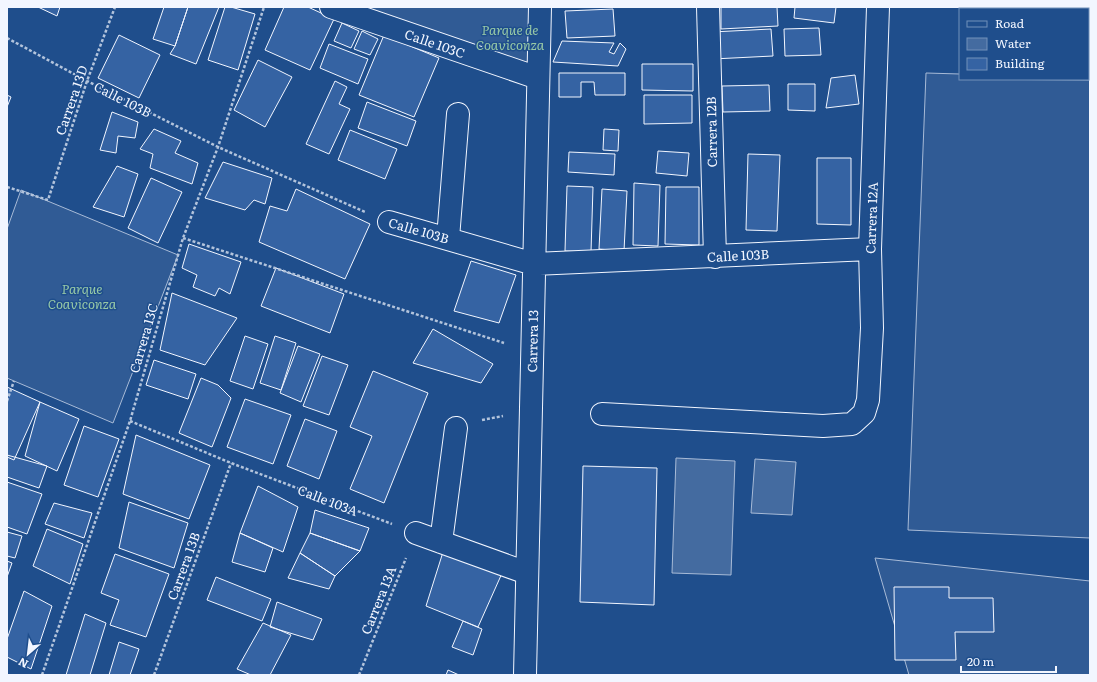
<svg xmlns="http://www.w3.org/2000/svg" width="1097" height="682" viewBox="0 0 1097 682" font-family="Literata,serif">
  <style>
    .built { fill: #305b95; stroke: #a8bbd7 }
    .water { fill: #446ba0; stroke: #a8bbd7 }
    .building { fill: #3563a3; stroke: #f2f6ff }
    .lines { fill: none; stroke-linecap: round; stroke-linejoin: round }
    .minor-casing { stroke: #f2f6ff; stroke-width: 24 }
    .path { stroke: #b3c4dc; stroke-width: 2.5; stroke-dasharray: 3 2; stroke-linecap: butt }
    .minor { stroke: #1f4e8c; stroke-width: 22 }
    .labels { text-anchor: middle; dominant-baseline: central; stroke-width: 3; stroke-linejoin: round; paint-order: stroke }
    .park-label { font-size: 13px; font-style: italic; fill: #97c8a6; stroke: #1f4e8c }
    .street-label { font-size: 13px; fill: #f2f6ff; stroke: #1f4e8c }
  </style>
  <rect width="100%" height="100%" fill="#1f4e8c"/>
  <!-- built -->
  <path class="built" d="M343,7H541L538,78Z
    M926,73L960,74V79L1090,80V538L908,530Z
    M21,190L178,255L113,423L7,378V229Z
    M875,558L1090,581V675H909Z"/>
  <!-- water -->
  <path class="water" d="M676,458L735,461L731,575L672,573Z
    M755,459L796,462L792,515L751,513Z"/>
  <!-- building -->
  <path class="building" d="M38,7H60L57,16Z
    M164,7H188L175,46L153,39Z
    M188,7H219L196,64L170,54L175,46Z
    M225,7H231L255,14L238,70L208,60Z
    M284,7H308L334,19L310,70L265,50Z
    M721,7H777L778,26L721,29Z
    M795,7H836L834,23L794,18Z
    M613,9L615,36L567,38L565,11Z
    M342,23L359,31L351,48L334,41Z
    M819,28L821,55L785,56L784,29Z
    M771,29L773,56L713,59L712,32Z
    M362,31L378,39L370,55L354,49Z
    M119,35L160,55L139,98L98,78Z
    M384,35L439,58L414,117L359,95Z
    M562,41L614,43L609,52L614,54L620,43L626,49L618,66L553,62Z
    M329,44L368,59L358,84L320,68Z
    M258,60L292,77L265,127L234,110Z
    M642,64H693V91L642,90Z
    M559,73H625V95H595L594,82H581V97H559Z
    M855,75L859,104L826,108L831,78Z
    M335,81L347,87L339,104L350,109L329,154L306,144Z
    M788,84H815V111L788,110Z
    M769,85L770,111L723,112L722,86Z
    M7,95L11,97L7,107Z
    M644,95H692V123L644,124Z
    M367,102L416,121L407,146L358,128Z
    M112,112L138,122L135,138L118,136L116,153L100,150Z
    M154,129L181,141L175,153L198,163L192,184L150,168L153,154L140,149Z
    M604,129L619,130L618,151L603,150Z
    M350,130L397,149L385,179L338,160Z
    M658,151L689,153L687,176L656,173Z
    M569,152L615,154L614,175L568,172Z
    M748,154L780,155L777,231L746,230Z
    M817,158H851V225L817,224Z
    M223,162L272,178L265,204L254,200L245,210L205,198Z
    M117,166L138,174L124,217L93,207Z
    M151,178L182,192L158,243L128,228Z
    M634,183L660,185L658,246L633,245Z
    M567,186L593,187L591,252L565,251Z
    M666,187H699V245L665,244Z
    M296,189L370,224L345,279L259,242L270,206L287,211Z
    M602,189L627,191L624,251L599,249Z
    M189,244L241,262L230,294L219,288L215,296L193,287L197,275L182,268Z
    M471,261L516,275L499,323L454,311Z
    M276,268L344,294L330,333L261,306Z
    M172,293L237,318L205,365L160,350Z
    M433,329L493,364L481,383L413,363Z
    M245,336L268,344L253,389L230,381Z
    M275,336L296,343L281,390L260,383Z
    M298,346L320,354L301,402L280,393Z
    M322,356L348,365L329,415L303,406Z
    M154,360L196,374L188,399L146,385Z
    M373,371L428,393L384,503L350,489L372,436L350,427Z
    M201,378L218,385L231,398L212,447L179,433Z
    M7,387L40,402L14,460L7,457Z
    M245,399L291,415L273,464L227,447Z
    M40,402L79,419L57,471L25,456Z
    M305,419L337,431L319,479L287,466Z
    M84,426L119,439L98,497L64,485Z
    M136,435L210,465L189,519L123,494Z
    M7,455L47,466L39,488L7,477Z
    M583,466L657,468L654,605L580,602Z
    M7,482L42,494L27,534L7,527Z
    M258,486L298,507L283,552L240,533Z
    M129,502L188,523L174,568L119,548Z
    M54,503L92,513L84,538L45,524Z
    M315,510L369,528L360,551L310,533Z
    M47,529L83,544L70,584L33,566Z
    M7,532L22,536L15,558L7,556Z
    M240,533L273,548L265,572L232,562Z
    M310,533L360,551L335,576L300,553Z
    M443,552L503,571L478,627L426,606Z
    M300,553L335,576L329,589L288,578Z
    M115,554L169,574L146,637L110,625L119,600L101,593Z
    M7,561L12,563L7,577Z
    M216,577L271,599L262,621L207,600Z
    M894,587H949V598H993L994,632H955L956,660H895Z
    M24,591L52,606L31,669L7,657V639Z
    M277,602L322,619L313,640L270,627Z
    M85,614L106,623L90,675H66Z
    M463,621L482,629L473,655L452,647Z
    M263,623L291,635L270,675H251L237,669Z
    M119,642L139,649L130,675H109Z
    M448,670L459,675H446Z"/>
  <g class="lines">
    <defs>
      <path id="minor" d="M331,7L538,78
        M708,7L715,257
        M389,222L534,264L870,249
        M448,238L458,114
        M602,414L823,426L852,424L864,413L868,400L872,328L870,249L878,7
        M416,533L527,573
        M441,542L456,428
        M525,675L540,7"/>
    </defs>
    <!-- minor casing -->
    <use href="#minor" class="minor-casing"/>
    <!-- path -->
    <path class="path" d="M7,38L87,81L218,147L365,212
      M7,187L48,200L87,81L115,7
      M183,238L504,343
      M7,401L14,381
      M482,420L503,416
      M130,421L231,463L392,524
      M42,675L130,421L183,238L218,147L264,7
      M154,675L231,463
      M359,675L406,558"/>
    <!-- minor -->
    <use href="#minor" class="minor"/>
  </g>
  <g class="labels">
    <!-- park labels -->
    <g class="park-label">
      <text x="510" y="29">Parque de<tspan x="510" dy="15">Coaviconza</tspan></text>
      <text x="82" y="288">Parque<tspan x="82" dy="15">Coaviconza</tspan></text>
    </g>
    <!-- street labels -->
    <g class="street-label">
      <text transform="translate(435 43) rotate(19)">Calle 103C</text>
      <text transform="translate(123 99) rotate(27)">Calle 103B</text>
      <text transform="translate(71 100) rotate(-71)">Carrera 13D</text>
      <text transform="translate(711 132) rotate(-91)">Carrera 12B</text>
      <text transform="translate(871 218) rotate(-88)">Carrera 12A</text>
      <text transform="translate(419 230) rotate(16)">Calle 103B</text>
      <text transform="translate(738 255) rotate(-3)">Calle 103B</text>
      <text transform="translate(143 338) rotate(-74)">Carrera 13C</text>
      <text transform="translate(532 341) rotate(-89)">Carrera 13</text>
      <text transform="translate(328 500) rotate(21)">Calle 103A</text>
      <text transform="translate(183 566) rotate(-70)">Carrera 13B</text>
      <text transform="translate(378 600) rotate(-68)">Carrera 13A</text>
    </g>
  </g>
  <!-- border -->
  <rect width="1097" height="682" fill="none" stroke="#f2f6ff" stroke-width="16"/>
  <!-- legend -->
  <rect x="959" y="8" width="130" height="72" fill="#1f4e8c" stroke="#7391ba"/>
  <rect x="967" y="21" width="20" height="6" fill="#1f4e8c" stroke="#7391ba"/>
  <text x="995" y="28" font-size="12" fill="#f2f6ff">Road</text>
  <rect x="967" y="38" width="20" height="12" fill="#446ba0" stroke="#7391ba"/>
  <text x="995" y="48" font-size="12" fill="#f2f6ff">Water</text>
  <rect x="967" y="58" width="20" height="12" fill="#3563a3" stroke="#7391ba"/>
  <text x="995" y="68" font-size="12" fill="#f2f6ff">Building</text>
  <!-- north arrow -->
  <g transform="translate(28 654) rotate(208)" stroke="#1f4e8c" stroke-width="3" paint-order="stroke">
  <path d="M0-3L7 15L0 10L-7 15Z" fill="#f2f6ff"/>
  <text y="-6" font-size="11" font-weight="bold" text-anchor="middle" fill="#f2f6ff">N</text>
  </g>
  <!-- scale -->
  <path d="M961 666v6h95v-6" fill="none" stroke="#f2f6ff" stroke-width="2"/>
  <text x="967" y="666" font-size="12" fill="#f2f6ff" stroke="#1f4e8c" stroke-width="3" paint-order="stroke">20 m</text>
</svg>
